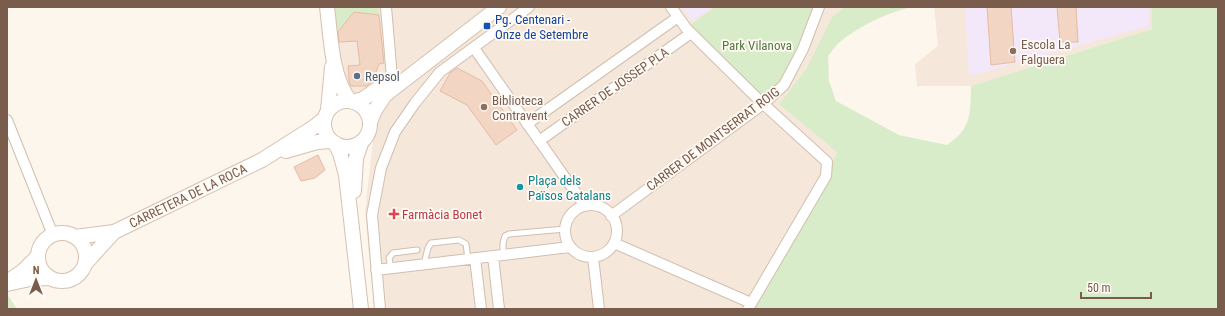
<svg xmlns="http://www.w3.org/2000/svg" width="1225" height="316" viewBox="0 0 1225 316" font-family="'Roboto Condensed',sans-serif">
  <style>
    .residential { fill: #f5e8da }
    .education { fill: #f3e8fa }
    .green { fill: #d8ecc9 }
    .building { fill: #f3d5c3; stroke: #e6bba3 }
    .lines { fill: none; stroke-linecap: round; stroke-linejoin: round }
    .lane-casing { stroke: #d1beb0; stroke-width: 7 }
    .street-casing { stroke: #d1beb0; stroke-width: 12 }
    .secondary-casing { stroke: #d6c0b0; stroke-width: 16 }
    .lane { stroke: #fff; stroke-width: 5 }
    .street { stroke: #fff; stroke-width: 10 }
    .secondary { stroke: #fff; stroke-width: 14 }
    .transit-dot { fill: #1a4fb4; stroke: #fffaf3; stroke-width: 1.5 }
    .education-dot { fill: #8d6e63; stroke: #fffaf3; stroke-width: 1.5 }
    .service-dot { fill: #5c6f8a; stroke: #fffaf3; stroke-width: 1.5 }
    .culture-dot { fill: #0f9aa8; stroke: #fffaf3; stroke-width: 1.5 }
    .health-dot { fill: #e0444e; stroke: #fffaf3; stroke-width: 1.5 }
    .labels { text-anchor: middle; dominant-baseline: central; stroke-width: 3.5; stroke-linejoin: round; paint-order: stroke }
    .transit-label { font-size: 13px; fill: #164399; stroke: #fffaf3; text-anchor: start }
    .education-label { font-size: 13px; fill: #785e54; stroke: #fffaf3; text-anchor: start }
    .park-label { font-size: 13px; fill: #537a41; stroke: #fffaf3 }
    .service-label { font-size: 13px; fill: #4e5e75; stroke: #fffaf3; text-anchor: start }
    .street-label { font-size: 13px; fill: #7a5c4d; stroke: #fffaf3 }
    .culture-label { font-size: 13px; fill: #0d838f; stroke: #fffaf3; text-anchor: start }
    .health-label { font-size: 13px; fill: #be3a42; stroke: #fffaf3; text-anchor: start }
  </style>
  <rect width="100%" height="100%" fill="#fdf6ec"/>
  <!-- residential -->
  <path class="residential" d="M329,7H845L832,17L806,69L779,104L837,151L747,309H374L365,211L376,114L359,97L348,93Z
    M934,7H1152V29L971,86H917L915,64L938,46Z"/>
  <!-- education -->
  <path class="education" d="M682,7H713L692,21Z
    M965,7H1149V26L969,76Z"/>
  <!-- green -->
  <path class="green" d="M331,7H378L379,15L354,12L334,37Z
    M715,7H817L802,38L784,80L766,97L754,95L686,28Z
    M845,7H912C889,12 864,24 845,38C838,42 833,50 828,56L829,81L836,101L899,135L947,145C972,128 970,115 971,86L1152,29V7H1218V309H747L837,152L779,104L806,69L832,17Z
    M7,294L17,309H7Z"/>
  <!-- building -->
  <path class="building" d="M987,7H1011L1015,62L991,65Z
    M1057,7H1076L1078,42H1060Z
    M354,12L379,15L384,63L379,64L372,82L367,86H351L349,81L348,66L360,65L357,41L339,42L338,32Z
    M457,68L482,81L517,130L496,145L467,105L440,91L450,73Z
    M318,155L325,170L315,178L301,181L294,167Z"/>
  <g class="lines">
    <defs>
      <path id="lane" d="M503,254V243L505,236L509,234L565,229
        M424,264L428,248L431,243L459,240L466,244L468,259
        M391,268L389,258L393,253L417,250"/>
      <path id="street" d="M386,7L392,78
        M671,7L686,28L759,100L827,162L826,176L748,309
        M474,48L585,206
        M7,120L53,235
        M527,124L678,17
        M539,141L691,33
        M565 231a26 26 0 1 1 52 0a26 26 0 1 1-52 0Z
        M611,216L763,104L784,85L803,49L819,7
        M614,243L751,303
        M493,256L499,309
        M593,257L599,309
        M475,258L481,309
        M376,270L570,247
        M380,309L372,215L381,168L395,132L415,103L440,72L529,7"/>
      <path id="secondary" d="M327,7C331,38 331,76 350,101
        M324 124a23 23 0 1 1 46 0a23 23 0 1 1-46 0Z
        M353,102L363,99L390,80
        M328,110L332,67
        M370,122L375,110L385,95L499,7
        M335,143L340,153L346,175L361,309
        M286,151L317,142L332,141
        M354,191L356,158L362,141
        M38 257a24 24 0 1 1 48 0a24 24 0 1 1-48 0Z
        M75,237L114,232L262,160L314,127L324,119
        M85,264L114,232
        M10,280L23,271L38,256
        M7,284L30,279L50,278"/>
    </defs>
    <!-- lane casing -->
    <use href="#lane" class="lane-casing"/>
    <!-- street casing -->
    <use href="#street" class="street-casing"/>
    <!-- secondary casing -->
    <use href="#secondary" class="secondary-casing"/>
    <!-- lane -->
    <use href="#lane" class="lane"/>
    <!-- street -->
    <use href="#street" class="street"/>
    <!-- secondary -->
    <use href="#secondary" class="secondary"/>
  </g>
  <!-- markers -->
  <rect class="transit-dot" x="483" y="22" width="8" height="8" rx="2"/>
  <g class="education-dot">
    <circle cx="1013" cy="51" r="4"/>
    <circle cx="484" cy="107" r="4"/>
  </g>
  <circle class="service-dot" cx="357" cy="76" r="4"/>
  <circle class="culture-dot" cx="520" cy="187" r="4"/>
  <path class="health-dot" d="M392 208h4v4h4v4h-4v4h-4v-4h-4v-4h4z"/>
  <g class="labels">
    <!-- transit labels -->
    <g class="transit-label">
      <text x="495" y="19">Pg. Centenari -<tspan x="495" dy="15">Onze de Setembre</tspan></text>
    </g>
    <!-- education labels -->
    <g class="education-label">
      <text x="1021" y="44">Escola La<tspan x="1021" dy="15">Falguera</tspan></text>
      <text x="492" y="100">Biblioteca<tspan x="492" dy="15">Contravent</tspan></text>
    </g>
    <!-- park labels -->
    <g class="park-label">
      <text x="757" y="45">Park Vilanova</text>
    </g>
    <!-- service labels -->
    <g class="service-label">
      <text x="365" y="76">Repsol</text>
    </g>
    <!-- street labels -->
    <g class="street-label">
      <text transform="translate(615 87) rotate(-35)">CARRER DE JOSSEP PLA</text>
      <text transform="translate(713 139) rotate(-37)">CARRER DE MONTSERRAT ROIG</text>
      <text transform="translate(188 196) rotate(-26)">CARRETERA DE LA ROCA</text>
    </g>
    <!-- culture labels -->
    <g class="culture-label">
      <text x="528" y="180">Plaça dels<tspan x="528" dy="15">Països Catalans</tspan></text>
    </g>
    <!-- health labels -->
    <g class="health-label">
      <text x="402" y="214">Farmàcia Bonet</text>
    </g>
  </g>
  <!-- border -->
  <rect width="1225" height="316" fill="none" stroke="#7a5c4d" stroke-width="16"/>
  <!-- north arrow -->
  <g transform="translate(36 280)" stroke="#fffaf3" stroke-width="3" paint-order="stroke">
  <path d="M0-3L7 15L0 10L-7 15Z" fill="#7a5c4d"/>
  <text y="-6" font-size="11" font-weight="bold" text-anchor="middle" fill="#7a5c4d">N</text>
  </g>
  <!-- scale -->
  <path d="M1081 292v6h70v-6" fill="none" stroke="#7a5c4d" stroke-width="2"/>
  <text x="1087" y="292" font-size="12" fill="#7a5c4d" stroke="#fffaf3" stroke-width="3" paint-order="stroke">50 m</text>
</svg>
